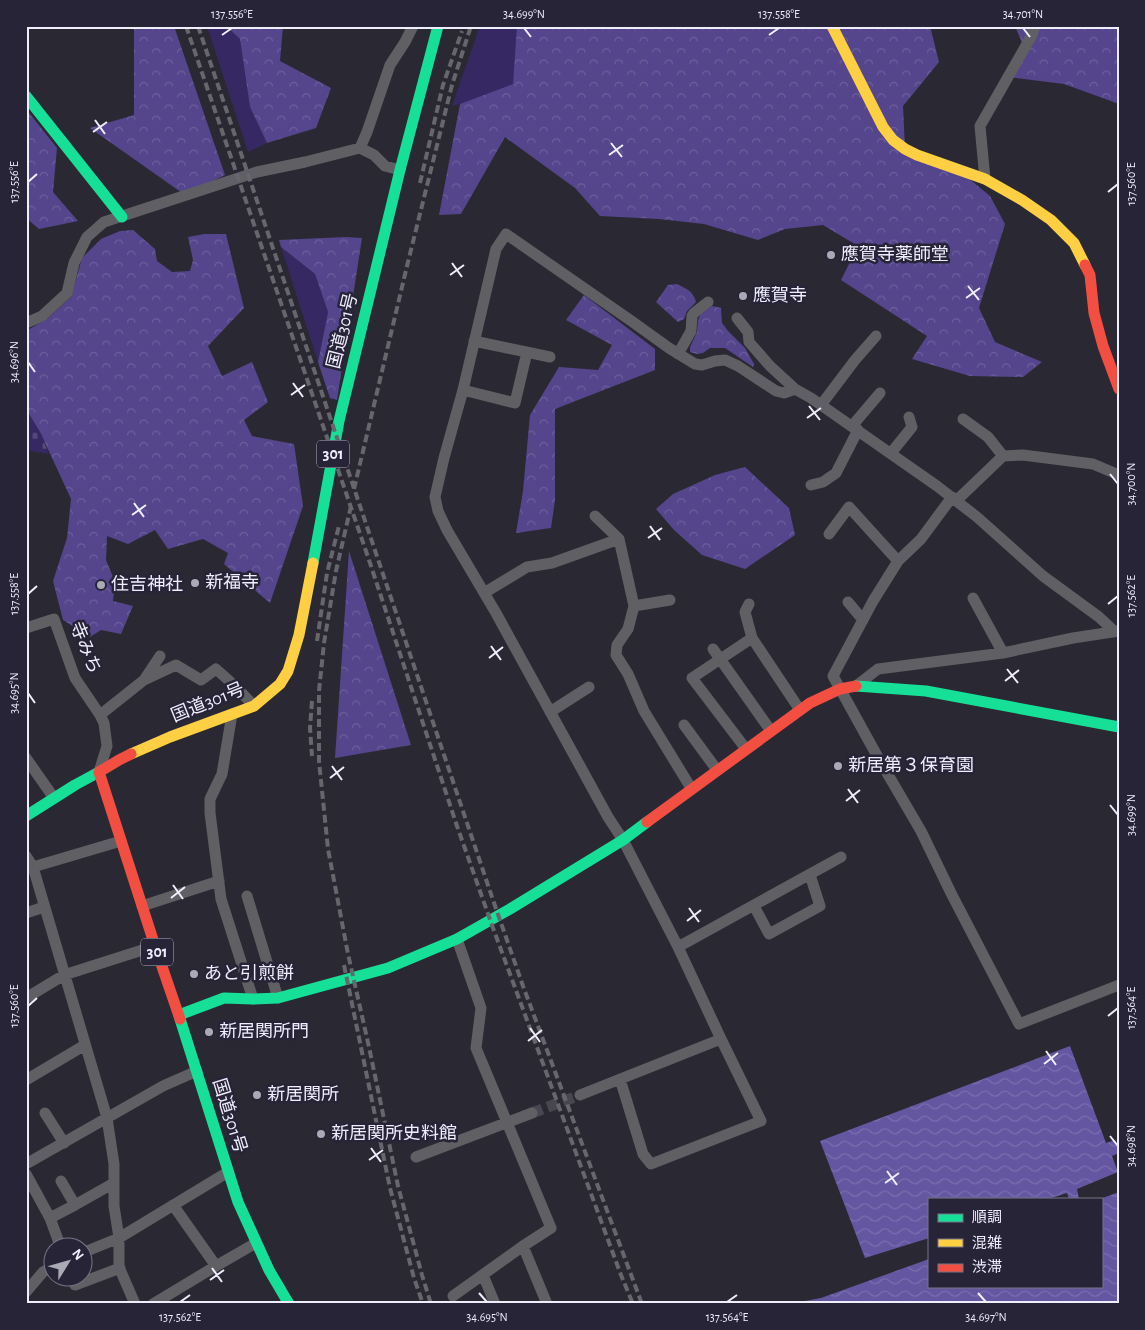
<svg xmlns="http://www.w3.org/2000/svg" width="1145" height="1330" viewBox="0 0 1145 1330" font-family="'Alegreya Sans','Noto Sans JP',sans-serif">
  <style>
    .green { fill: #362863 }
    .forest { fill: url(#forest-crowns) }
    .cemetery { fill: url(#cemetery-stones) }
    .water { fill: url(#water-waves) }
    .lines { fill: none; stroke-linecap: round; stroke-linejoin: round }
    .street-tunnel { stroke: #484751; stroke-width: 11; stroke-dasharray: 11 5.5; stroke-linecap: butt }
    .street { stroke: #605f64; stroke-width: 11 }
    .fast { stroke: #16e098; stroke-width: 11 }
    .slow { stroke: #ffcf43; stroke-width: 11 }
    .jam { stroke: #f24e42; stroke-width: 11 }
    .rail { stroke: #67666d; stroke-width: 4; stroke-dasharray: 8 4; stroke-linecap: butt }
    .ticks { fill: none; stroke: #efeefc; stroke-width: 2 }
    .poi-dot { fill: #aaa9b6; stroke: #272438; stroke-width: 2 }
    .labels { text-anchor: middle; dominant-baseline: central; stroke-width: 5; stroke-linejoin: round; paint-order: stroke }
    .shield { fill: #272438; stroke: #b3b1c1; stroke-width: 1 }
    .shield-label { font-size: 16px; font-weight: bold; fill: #efeefc }
    .poi-label { font-size: 18px; fill: #efeefc; stroke: #272438; text-anchor: start }
    .street-label { font-size: 18px; fill: #efeefc; stroke: #272438 }
    .neatline { fill: none; stroke: #efeefc; stroke-width: 2 }
    .ticks-label { font-size: 12px; text-anchor: middle; fill: #efeefc }
  </style>
  <defs>
    <pattern id="forest-crowns" width="20" height="18" patternUnits="userSpaceOnUse" patternTransform="scale(1.25)"><rect width="20" height="18" fill="#54458c"/><path d="M2 6a3 3 0 1 1 6 0M12 15a3 3 0 1 1 6 0" fill="none" stroke="#6d609d"/></pattern>
    <pattern id="cemetery-stones" width="16" height="16" patternUnits="userSpaceOnUse" patternTransform="scale(1.25)"><rect width="16" height="16" fill="#362863"/><path d="M2 7V4a2 2 0 0 1 4 0v3zM10 15v-3a2 2 0 0 1 4 0v3z" fill="#53487a"/></pattern>
    <pattern id="water-waves" width="16" height="10" patternUnits="userSpaceOnUse" patternTransform="scale(1.25)"><rect width="16" height="10" fill="#6456a1"/><path d="M0 5q4-4 8 0t8 0" fill="none" stroke="#7a6faf"/></pattern>
  </defs>
  <rect width="100%" height="100%" fill="#2a2933"/>
  <!-- green -->
  <path class="green" d="M207,26H226L240,39L250,107L267,143L248,152Z
    M480,26H517L515,89L452,106Z
    M281,247L315,274L328,312L318,362Z"/>
  <!-- forest -->
  <path class="forest" d="M134,26H174L225,175L185,195L90,128L134,115Z
    M226,26H283L280,61L331,88L316,128L267,143L250,107L240,39Z
    M517,26H930L939,62L903,106L905,149L956,168L990,196L1005,224L979,308L995,342L1042,362L1023,377L970,376L912,359L927,336L841,280L858,246L823,225L785,229L758,240L704,224L659,219L600,216L575,188L505,137L461,214L439,215L460,104L513,84Z
    M1015,26H1119V104L1064,84L1008,77L1023,45Z
    M26,109L57,148L53,192L78,221L39,229L26,218Z
    M133,230L155,249L157,261L172,272L190,271L193,260L188,237L204,234H226L244,308L208,346L222,376L252,362L268,402L244,420L252,436L294,444L303,506L270,603L224,564L228,553L203,539L168,549L155,530L128,544L107,536L106,560L115,582L113,601L133,606L121,634L101,630L90,637L63,620L53,581L67,538L71,499L41,434L26,409V331L48,318L71,297L82,258L101,239L120,231Z
    M346,237L362,238L337,400L330,398L318,362L328,312L315,274L281,247L279,240Z
    M677,284C687,289 693,291 696,302L687,311L684,319L678,322L656,302L668,285Z
    M584,295L655,349V370L555,409V500L551,528L516,533L523,491L530,415L559,367L598,370L612,345L566,320Z
    M712,306L721,308L722,323L728,331L745,348L754,364L753,367L725,348H710L703,353L697,354L690,352V347L697,332L698,320L700,315Z
    M745,467L789,508L795,535L745,569L702,555L674,530L656,509L673,494L715,475Z
    M349,551L411,745L335,758Z"/>
  <!-- cemetery -->
  <path class="cemetery" d="M26,409L41,434L49,454L26,450Z"/>
  <!-- water -->
  <path class="water" d="M1070,1046L1106,1143L1115,1140L1119,1148V1153L1112,1156L1118,1172L1077,1189L1079,1199H1069L1067,1193L1048,1199H929V1238L865,1258L820,1141Z
    M1119,1192V1304H789L821,1298L929,1259V1286H1101V1199H1100Z"/>
  <g class="lines">
    <!-- street-tunnel -->
    <path class="street-tunnel" d="M532,1113L580,1095"/>
    <!-- street -->
    <path class="street" d="M360,148L367,132L390,65L405,42L413,26
      M985,179L980,126L1032,35L1035,26
      M737,318L748,332L749,342L770,366L795,389L811,398L937,486L977,517L1043,576L1099,617L1114,631
      M26,323L42,316L67,293L74,263L87,237L104,222L257,172L305,162L360,148L374,155L385,166L400,170
      M474,341L550,357
      M678,354L691,331L692,316L694,313L708,302
      M463,390L515,403L527,352
      M821,405L855,360L876,336
      M963,419L988,437L1003,456
      M852,426L880,393
      M891,453L912,427L909,417
      M811,485L823,482L836,473L858,430
      M952,497L921,539L898,561L873,601L833,676L880,761L921,831L951,893L1019,1024L1119,985
      M956,501L1003,456L1023,455L1093,464L1119,475
      M595,516L619,539
      M829,534L849,507L898,561
      M484,593L527,567L552,563L619,539L634,606L628,629L617,645L616,655L628,674L644,711L691,788
      M973,598L1003,653
      M848,602L863,620
      M749,604L745,612L752,638L800,710
      M634,606L670,600
      M26,628L54,619L75,678L100,715L104,723L107,746L99,772
      M713,649L771,731
      M144,680L176,665L201,680L216,669L235,686L254,706
      M856,686L878,669L1003,653L1073,638L1119,631
      M550,712L589,687
      M232,714L222,774L210,799V813L221,899L253,999
      M100,715L144,680L160,656
      M684,725L717,770
      M746,749L692,678L752,638
      M26,758L54,798
      M26,856L33,867L107,1118L114,1164V1206L119,1238V1267L135,1304
      M33,867L121,841
      M247,896L278,998
      M142,906L219,881
      M754,906L769,934L820,906L810,875
      M26,913L44,907
      M457,939L481,1008L476,1048L551,1228L523,1246L547,1304
      M678,947L623,840L608,817L496,613L447,530L438,511L435,497L444,458L463,390L496,249L506,234L630,320L669,348L695,364L702,365L715,361L725,360L738,366L776,391L784,393L795,389
      M26,998L64,975L155,946
      M620,1079L643,1154L651,1164L761,1121L721,1039L678,947L841,857
      M26,1080L85,1045
      M580,1095L721,1039
      M45,1113L64,1143
      M416,1157L532,1113
      M26,1164L163,1086L197,1071
      M26,1174L50,1218L61,1248
      M75,1205L114,1183
      M173,1205L216,1266
      M50,1218L75,1205L61,1181
      M82,1253L119,1238L228,1172
      M483,1275L495,1304
      M72,1278L75,1285L120,1268
      M26,1292L43,1272L52,1267
      M453,1296L523,1246
      M153,1304L216,1266L256,1243"/>
    <!-- fast -->
    <path class="fast" d="M26,96L122,217
      M313,563L339,421L400,170L438,26
      M856,686L926,691L1119,727
      M26,816L75,785L99,772
      M179,1015L224,998L253,999L278,998L388,968L457,939L510,909L623,840L647,822
      M180,1019L238,1202L269,1270L289,1304"/>
    <!-- slow -->
    <path class="slow" d="M832,26L883,127L893,140L905,149L917,155L985,179L1022,200L1051,220L1074,243L1085,265
      M131,754L170,737L254,706L280,684L288,671L299,635L313,563"/>
    <!-- jam -->
    <path class="jam" d="M1085,265L1090,275L1094,313L1103,346L1119,389
      M131,754L119,760L99,772L155,946L180,1019
      M647,822L810,703L840,689L856,686"/>
    <!-- rail -->
    <path class="rail" d="M186,26L369,560L457,826L493,928L621,1275L633,1304
      M198,26L493,900L523,986L642,1304
      M420,183L443,85L462,31
      M354,489L407,266L452,85L471,26
      M351,506L336,571L324,643L319,691V761L328,849L348,954L369,1047L398,1186L422,1275L431,1304
      M317,641L327,573L339,526
      M312,701L310,728L312,756
      M344,965L390,1188L414,1278L423,1304"/>
  </g>
  <!-- ticks -->
  <path class="ticks" d="M524,28L531,37M1023,28L1030,37M222,35L232,28M769,35L779,28M95,120L105,134M93,132L107,122M611,143L622,157M609,155L623,145M28,182L37,174M1108,192L1118,184M452,263L462,277M450,275L464,265M968,286L979,300M966,298L980,288M28,362L35,372M293,383L303,397M291,395L305,385M809,406L820,420M807,418L821,408M1110,474L1118,484M134,503L144,517M132,515L146,505M650,526L660,540M648,538L662,528M28,594L37,586M1108,604L1118,596M491,646L501,660M489,658L503,647M1007,669L1018,683M1005,681L1019,670M28,693L35,703M332,766L342,780M330,778L344,767M848,789L858,803M846,801L860,790M1110,805L1118,815M173,885L183,899M171,898L185,887M689,908L699,922M687,921L701,910M28,1006L37,998M1108,1016L1118,1008M530,1028L540,1042M528,1041L542,1030M1046,1051L1056,1065M1044,1064L1058,1053M1110,1136L1118,1146M371,1148L381,1162M369,1160L383,1150M887,1171L897,1185M885,1183L899,1173M212,1268L222,1282M210,1280L224,1270M479,1293L487,1302M978,1293L986,1302M180,1302L190,1295M727,1302L737,1295"/>
  <!-- markers -->
  <g class="poi-dot">
    <circle cx="831" cy="255" r="5"/>
    <circle cx="743" cy="296" r="5"/>
    <circle cx="195" cy="583" r="5"/>
    <circle cx="101" cy="585" r="5"/>
    <circle cx="838" cy="766" r="5"/>
    <circle cx="194" cy="974" r="5"/>
    <circle cx="209" cy="1032" r="5"/>
    <circle cx="257" cy="1095" r="5"/>
    <circle cx="321" cy="1134" r="5"/>
  </g>
  <g class="labels">
    <!-- shield labels -->
    <g class="shield">
      <rect x="317" y="440.5" width="32" height="27" rx="4"/>
      <rect x="141" y="938.5" width="32" height="27" rx="4"/>
    </g>
    <g class="shield-label">
      <text x="333" y="454">301</text>
      <text x="157" y="952">301</text>
    </g>
    <!-- poi labels -->
    <g class="poi-label">
      <text x="841" y="255">應賀寺薬師堂</text>
      <text x="753" y="296">應賀寺</text>
      <text x="205" y="583">新福寺</text>
      <text x="111" y="585">住吉神社</text>
      <text x="848" y="766">新居第３保育園</text>
      <text x="204" y="974">あと引煎餅</text>
      <text x="219" y="1032">新居関所門</text>
      <text x="267" y="1095">新居関所</text>
      <text x="331" y="1134">新居関所史料館</text>
    </g>
    <!-- street labels -->
    <g class="street-label">
      <text transform="translate(343 331) rotate(-76)">国道301号</text>
      <text transform="translate(85 648) rotate(68)">寺みち</text>
      <text transform="translate(208 703) rotate(-22)">国道301号</text>
      <text transform="translate(229 1116) rotate(73)">国道301号</text>
    </g>
  </g>
  <!-- border -->
  <rect width="1145" height="1330" fill="none" stroke="#272438" stroke-width="55"/>
  <!-- legend -->
  <rect x="928" y="1198" width="175" height="90" fill="#272438" stroke="#777586"/>
  <rect x="938" y="1214" width="25" height="8" fill="#16e098" stroke="#777586"/>
  <text x="972" y="1222" font-size="15" fill="#efeefc">順調</text>
  <rect x="938" y="1239" width="25" height="8" fill="#ffcf43" stroke="#777586"/>
  <text x="972" y="1248" font-size="15" fill="#efeefc">混雑</text>
  <rect x="938" y="1264" width="25" height="8" fill="#f24e42" stroke="#777586"/>
  <text x="972" y="1272" font-size="15" fill="#efeefc">渋滞</text>
  <!-- north arrow -->
  <g transform="translate(68 1262) rotate(53)"><circle r="24" fill="#272438" stroke="#777586"/>
  <path d="M0-4L9 19L0 12L-9 19Z" fill="#aaa9b6"/>
  <text y="-8" font-size="14" font-weight="bold" text-anchor="middle" fill="#efeefc">N</text>
  </g>
  <rect x="28" y="28" width="1090" height="1274" class="neatline"/>
  <g class="ticks-label">
    <text x="232" y="18">137.556°E</text>
    <text x="524" y="18">34.699°N</text>
    <text x="779" y="18">137.558°E</text>
    <text x="1023" y="18">34.701°N</text>
    <text transform="translate(14 182) rotate(-90)" y="4">137.556°E</text>
    <text transform="translate(1131 184) rotate(-90)" y="4">137.560°E</text>
    <text transform="translate(14 362) rotate(-90)" y="4">34.696°N</text>
    <text transform="translate(1131 484) rotate(-90)" y="4">34.700°N</text>
    <text transform="translate(14 594) rotate(-90)" y="4">137.558°E</text>
    <text transform="translate(1131 596) rotate(-90)" y="4">137.562°E</text>
    <text transform="translate(14 693) rotate(-90)" y="4">34.695°N</text>
    <text transform="translate(1131 815) rotate(-90)" y="4">34.699°N</text>
    <text transform="translate(14 1006) rotate(-90)" y="4">137.560°E</text>
    <text transform="translate(1131 1008) rotate(-90)" y="4">137.564°E</text>
    <text transform="translate(1131 1146) rotate(-90)" y="4">34.698°N</text>
    <text x="180" y="1321">137.562°E</text>
    <text x="487" y="1321">34.695°N</text>
    <text x="727" y="1321">137.564°E</text>
    <text x="986" y="1321">34.697°N</text>
  </g>
</svg>
